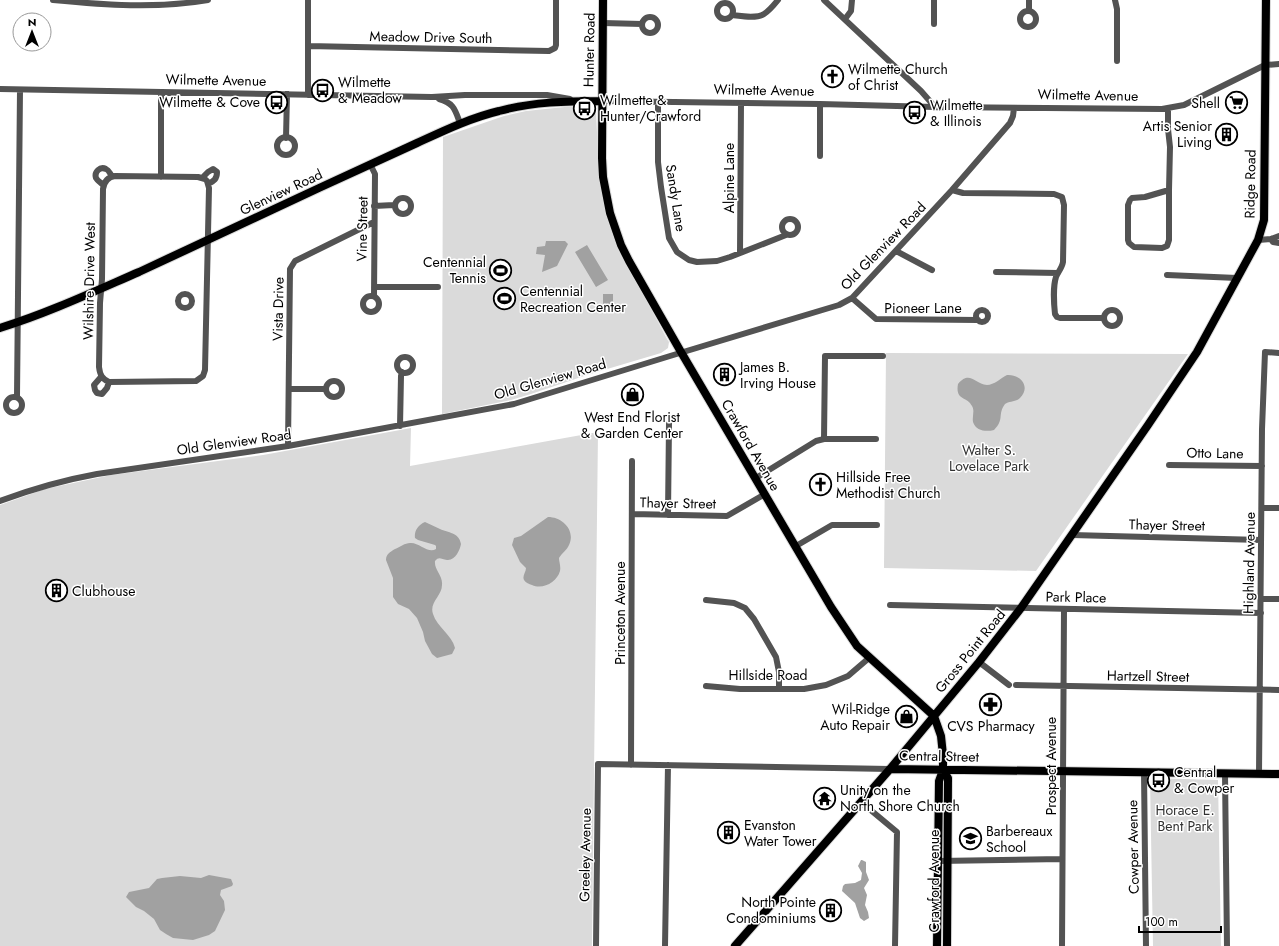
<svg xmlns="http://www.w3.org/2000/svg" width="1279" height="946" viewBox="0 0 1279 946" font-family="Jost,sans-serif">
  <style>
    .green { fill: #dadada }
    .water { fill: #a1a1a1 }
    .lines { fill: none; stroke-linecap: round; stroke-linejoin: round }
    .major-casing { stroke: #dbdbdb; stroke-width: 10 }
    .minor { stroke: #535353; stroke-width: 6 }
    .major { stroke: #000; stroke-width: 8 }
    .labels { text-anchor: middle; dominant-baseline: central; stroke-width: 3; stroke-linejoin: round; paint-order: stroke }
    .street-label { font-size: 14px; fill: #000; stroke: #fff }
    .poi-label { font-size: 14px; fill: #000; stroke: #fff; text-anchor: start }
    .park-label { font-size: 14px; fill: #313131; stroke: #fff }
  </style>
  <rect width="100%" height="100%" fill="#fff"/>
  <!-- green -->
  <path class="green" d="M584,105L593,108L596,110L599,177L603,198L609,221L617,244L667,339L669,342L668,348L661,353L587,375L531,394L511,400L442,414L443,137L504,116L526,111Z
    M886,353L1188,354L1036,571L884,568Z
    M411,428L410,466L598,432L592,946H0V505L45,489L111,475L263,455Z
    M1150,778L1218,780L1221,946H1153Z"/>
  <!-- water -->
  <path class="water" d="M546,241H565L568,244L557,266L542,272L545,255L536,254L537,247L545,246Z
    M587,245L608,280L596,287L575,252Z
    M603,294H613V306H603Z
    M1007,375C1021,374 1031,387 1020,398C1016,402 1009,401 1005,404C997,415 1005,419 994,430C986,432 976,431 973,422C972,416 975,411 972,406C967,396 955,401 958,384C970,370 974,384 987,385C994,385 1001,378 1007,375Z
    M548,517C562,517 576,530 569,545C567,550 562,553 559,558C559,562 561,566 560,571C557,582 543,590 532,585C529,584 526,583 524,580C522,576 526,572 526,568L520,562L512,545L514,538L521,536Z
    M425,522C430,524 435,527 440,529C448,533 459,532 461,544C460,550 455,561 447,560C441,559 439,556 435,561C434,570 443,575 442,585C442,596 429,602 433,614C437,627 452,635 455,648L452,654L437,658L432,654L425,641L423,632L417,618L409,609L398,604L393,597V578L386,560C386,554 390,552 395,549C400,547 405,543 410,543C419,542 428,554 436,549V546L435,545L418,540L415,538C414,531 418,525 425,522Z
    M861,860H862L866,862V872L869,880L864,888L867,895L865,905L868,912L869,918L864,921L860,918L855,903L842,891L843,886L845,884L855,883L861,880L862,873L858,866Z
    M209,875L231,879L233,884L232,886L221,890L220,895L224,901L225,910L215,931L209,935L193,940L173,938L166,934L160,930L154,919L144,911L136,907L126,897L129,892L149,888L157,879L162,878L180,876L201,878Z"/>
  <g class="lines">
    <defs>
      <path id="major" d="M603,0L602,158L603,177L610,213L621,245L629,261L681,352L831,607L857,646L934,716L941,736L943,755V770L939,781L937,946
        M0,328C48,313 93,292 139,272C199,244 259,216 319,188C351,173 384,158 417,143C443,131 470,118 499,111C532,102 567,101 602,101
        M890,769L1279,774
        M943,770L948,778L947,946
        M735,946L890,769L979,662L1021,608L1148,425L1197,352L1258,240L1264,220L1266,0"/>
    </defs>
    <!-- major casing -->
    <use href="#major" class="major-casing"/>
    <!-- minor -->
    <path class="minor" d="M53,0C105,5 156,9 208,0
      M824,0L921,91L935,107
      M1115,0L1117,9V61
      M717 11a8 8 0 1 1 16 0a8 8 0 1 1-16 0Z
      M1029,11V0
      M1020 19a8 8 0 1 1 16 0a8 8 0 1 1-16 0Z
      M732,15C741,16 756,19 764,14C769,11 774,5 778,0
      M642 25a8 8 0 1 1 16 0a8 8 0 1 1-16 0Z
      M845,19L851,11L852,0
      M603,23L642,24
      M934,24V0
      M308,46L549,51L555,48L556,45V0
      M0,89L432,97L465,95H547L570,99
      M308,95V0
      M439,99C454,103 455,110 460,123
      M602,101L820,104L935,107L1162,109L1184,105L1265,65L1279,64
      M658,102V162L661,187L669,238L677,252L689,260L697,262L717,261L730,257L786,235
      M820,104V156
      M1168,109V129L1170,147L1169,190
      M277 146a9 9 0 1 1 18 0a9 9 0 1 1-18 0Z
      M286,138L287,94
      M370,164L375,174L374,296
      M115,176L198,177L205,179L207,181L209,188L205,370L203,376L196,381L109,382C102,379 100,375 99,367L100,303L102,279L103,189C104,182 108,177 115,176Z
      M161,177V92
      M202,178L208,172L213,169L217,172C217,179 214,181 208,184
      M103,185C101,183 97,180 96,178C94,172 100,166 106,169C109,170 110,174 112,176
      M952,190L963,193L1054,194L1062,197L1064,205L1063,262C1062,268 1058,272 1056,277C1053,286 1054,305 1055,314L1057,317L1060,318H1104
      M1169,190V240L1167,246L1162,248L1134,247L1129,243L1128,240V205L1130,200L1132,198L1145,197Z
      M395 206a8 8 0 1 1 16 0a8 8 0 1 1-16 0Z
      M374,206L394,205
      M782 227a8 8 0 1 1 16 0a8 8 0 1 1-16 0Z
      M1271,239L1273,242L1279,243
      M1258,240L1271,239L1279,236
      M896,251L932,270
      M740,253L741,103
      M996,272L1058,273
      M1167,275L1237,278
      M374,287H438
      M178 301a7 7 0 1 1 14 0a7 7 0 1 1-14 0Z
      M363 304a8 8 0 1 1 16 0a8 8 0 1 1-16 0Z
      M852,298L876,319L978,320
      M1104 318a8 8 0 1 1 16 0a8 8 0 1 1-16 0Z
      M976 316a6 6 0 1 1 12 0a6 6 0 1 1-12 0Z
      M397 365a8 8 0 1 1 16 0a8 8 0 1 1-16 0Z
      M101,377L94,385L95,390L97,393L102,394L107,388L109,382
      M326 389a8 8 0 1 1 16 0a8 8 0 1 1-16 0Z
      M289,389H326
      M6 405a8 8 0 1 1 16 0a8 8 0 1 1-16 0Z
      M17,397L20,90
      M400,426L401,376L402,372
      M824,439L825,356H883
      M288,446L290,269L295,261L374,222
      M1169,465L1262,466
      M756,478L816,441L824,439H876
      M0,501C32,489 64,480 97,474L288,446L514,404L670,356L839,305L852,298L952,190L1010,123L1013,116L1014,108
      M1262,508H1279
      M632,514L727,516L765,494
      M668,515L669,424
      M1072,535L1261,540
      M796,546L832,525H877
      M1261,599H1279
      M706,600L734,603L745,608L754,619L776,657L779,672V689
      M890,605L1261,613
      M979,662L1009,685
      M1016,685L1279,690
      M706,686L740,689H804L826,685L848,676L869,658
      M631,765L632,461
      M1144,772L1146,946
      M1225,773L1227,946
      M1259,774L1262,429L1265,352L1279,353
      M861,802L897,832L895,946
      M938,861L1062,859
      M596,946L598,764L890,769
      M665,946L668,765
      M1062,946L1064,609"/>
    <!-- major -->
    <use href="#major" class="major"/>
  </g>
  <!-- icons -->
  <defs>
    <symbol id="church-ring" viewBox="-11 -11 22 22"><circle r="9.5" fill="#fff" stroke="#000" stroke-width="1.5"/><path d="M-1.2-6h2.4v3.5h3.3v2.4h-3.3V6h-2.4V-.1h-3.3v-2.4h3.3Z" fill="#000"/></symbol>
    <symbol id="bus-ring" viewBox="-11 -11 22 22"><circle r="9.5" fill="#fff" stroke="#000" stroke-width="1.5"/><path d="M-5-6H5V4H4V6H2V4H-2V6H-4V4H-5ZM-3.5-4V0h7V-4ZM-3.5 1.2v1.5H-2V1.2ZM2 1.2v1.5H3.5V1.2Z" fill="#000"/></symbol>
    <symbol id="supermarket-ring" viewBox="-11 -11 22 22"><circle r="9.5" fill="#fff" stroke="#000" stroke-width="1.5"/><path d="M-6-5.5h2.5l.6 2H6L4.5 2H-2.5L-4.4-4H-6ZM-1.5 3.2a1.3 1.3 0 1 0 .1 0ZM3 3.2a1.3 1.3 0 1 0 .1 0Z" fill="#000"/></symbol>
    <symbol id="building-ring" viewBox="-11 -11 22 22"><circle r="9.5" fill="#fff" stroke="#000" stroke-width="1.5"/><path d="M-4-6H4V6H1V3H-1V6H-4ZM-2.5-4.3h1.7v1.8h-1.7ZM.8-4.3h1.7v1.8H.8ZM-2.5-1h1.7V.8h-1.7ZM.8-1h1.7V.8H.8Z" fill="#000"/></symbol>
    <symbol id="stadium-ring" viewBox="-11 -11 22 22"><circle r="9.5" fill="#fff" stroke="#000" stroke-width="1.5"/><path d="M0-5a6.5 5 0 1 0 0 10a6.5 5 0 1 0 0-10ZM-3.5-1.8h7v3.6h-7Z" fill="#000"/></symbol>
    <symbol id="shop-ring" viewBox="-11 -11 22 22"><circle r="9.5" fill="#fff" stroke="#000" stroke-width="1.5"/><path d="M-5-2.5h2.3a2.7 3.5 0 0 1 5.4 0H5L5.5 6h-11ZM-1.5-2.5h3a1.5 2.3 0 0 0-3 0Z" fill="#000"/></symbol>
    <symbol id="pharmacy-ring" viewBox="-11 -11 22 22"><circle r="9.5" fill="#fff" stroke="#000" stroke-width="1.5"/><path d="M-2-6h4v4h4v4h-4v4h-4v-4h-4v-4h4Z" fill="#000"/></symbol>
    <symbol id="temple-ring" viewBox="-11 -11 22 22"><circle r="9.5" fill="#fff" stroke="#000" stroke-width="1.5"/><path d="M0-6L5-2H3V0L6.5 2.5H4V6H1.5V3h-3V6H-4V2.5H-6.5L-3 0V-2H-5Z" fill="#000"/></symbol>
    <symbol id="school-ring" viewBox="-11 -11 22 22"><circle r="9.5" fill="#fff" stroke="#000" stroke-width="1.5"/><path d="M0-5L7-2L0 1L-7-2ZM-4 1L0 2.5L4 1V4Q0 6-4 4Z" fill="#000"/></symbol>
  </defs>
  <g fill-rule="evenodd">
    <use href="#church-ring" x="820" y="64" width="25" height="25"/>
    <use href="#bus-ring" x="310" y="78" width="25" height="25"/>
    <use href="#bus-ring" x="264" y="90" width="25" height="25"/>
    <use href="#supermarket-ring" x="1224" y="90" width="25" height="25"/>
    <use href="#bus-ring" x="572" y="96" width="25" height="25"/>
    <use href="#bus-ring" x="902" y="100" width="25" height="25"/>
    <use href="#building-ring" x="1214" y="122" width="25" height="25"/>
    <use href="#stadium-ring" x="488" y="258" width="25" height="25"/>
    <use href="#stadium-ring" x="492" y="286" width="25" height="25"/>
    <use href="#building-ring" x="712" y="362" width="25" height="25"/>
    <use href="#shop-ring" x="620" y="382" width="25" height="25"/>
    <use href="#church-ring" x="808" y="472" width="25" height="25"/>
    <use href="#building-ring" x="44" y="578" width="25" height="25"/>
    <use href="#pharmacy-ring" x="978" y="692" width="25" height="25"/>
    <use href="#shop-ring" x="894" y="704" width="25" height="25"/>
    <use href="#bus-ring" x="1146" y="768" width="25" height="25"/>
    <use href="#temple-ring" x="812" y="786" width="25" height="25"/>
    <use href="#building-ring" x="716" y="820" width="25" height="25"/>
    <use href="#school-ring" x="958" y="826" width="25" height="25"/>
    <use href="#building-ring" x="818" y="898" width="25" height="25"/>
  </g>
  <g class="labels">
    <!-- street labels -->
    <g class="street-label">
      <text transform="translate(431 37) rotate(1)">Meadow Drive South</text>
      <text transform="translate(589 50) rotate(-89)">Hunter Road</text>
      <text transform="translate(216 80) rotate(1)">Wilmette Avenue</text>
      <text transform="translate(764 90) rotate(1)">Wilmette Avenue</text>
      <text transform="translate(1088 95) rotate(1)">Wilmette Avenue</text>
      <text transform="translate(729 178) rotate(-90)">Alpine Lane</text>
      <text transform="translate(1250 184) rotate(-89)">Ridge Road</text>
      <text transform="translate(281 192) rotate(-25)">Glenview Road</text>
      <text transform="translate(676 198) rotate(81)">Sandy Lane</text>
      <text transform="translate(362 229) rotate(-89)">Vine Street</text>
      <text transform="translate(883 246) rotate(-46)">Old Glenview Road</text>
      <text transform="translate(89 281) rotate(-89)">Wilshire Drive West</text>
      <text x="923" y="308">Pioneer Lane</text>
      <text transform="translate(278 309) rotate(-89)">Vista Drive</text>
      <text transform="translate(550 379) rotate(-16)">Old Glenview Road</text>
      <text transform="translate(234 442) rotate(-8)">Old Glenview Road</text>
      <text transform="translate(751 445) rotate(60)">Crawford Avenue</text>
      <text transform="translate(1215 453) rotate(1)">Otto Lane</text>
      <text transform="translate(678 503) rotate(1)">Thayer Street</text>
      <text transform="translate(1167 525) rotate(1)">Thayer Street</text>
      <text transform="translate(1249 563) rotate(-89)">Highland Avenue</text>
      <text transform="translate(1076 597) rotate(1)">Park Place</text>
      <text transform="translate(620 613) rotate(-90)">Princeton Avenue</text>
      <text transform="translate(970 651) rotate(-51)">Gross Point Road</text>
      <text x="768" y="675">Hillside Road</text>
      <text transform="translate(1148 676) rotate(1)">Hartzell Street</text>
      <text transform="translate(939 756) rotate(1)">Central Street</text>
      <text transform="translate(1051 766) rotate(-90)">Prospect Avenue</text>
      <text transform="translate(1133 847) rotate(-91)">Cowper Avenue</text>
      <text transform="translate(585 855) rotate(-89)">Greeley Avenue</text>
      <text transform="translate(934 881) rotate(-90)">Crawford Avenue</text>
    </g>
    <!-- poi labels -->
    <g class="poi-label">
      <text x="848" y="69">Wilmette Church<tspan x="848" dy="16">of Christ</tspan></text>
      <text x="338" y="82">Wilmette<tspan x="338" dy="16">&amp; Meadow</tspan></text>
      <text x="600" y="100">Wilmette &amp;<tspan x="600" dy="16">Hunter/Crawford</tspan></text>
      <text x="260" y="102" text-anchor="end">Wilmette &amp; Cove</text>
      <text x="1220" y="103" text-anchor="end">Shell</text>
      <text x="930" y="105">Wilmette<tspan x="930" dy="16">&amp; Illinois</tspan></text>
      <text x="1212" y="126" text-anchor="end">Artis Senior<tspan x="1212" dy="16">Living</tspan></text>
      <text x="486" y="262" text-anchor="end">Centennial<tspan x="486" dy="16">Tennis</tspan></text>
      <text x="520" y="291">Centennial<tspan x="520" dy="16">Recreation Center</tspan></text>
      <text x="740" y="367">James B.<tspan x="740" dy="16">Irving House</tspan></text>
      <text x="632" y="417" text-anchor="middle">West End Florist<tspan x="632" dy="16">&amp; Garden Center</tspan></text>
      <text x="836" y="477">Hillside Free<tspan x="836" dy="16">Methodist Church</tspan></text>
      <text x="72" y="591">Clubhouse</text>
      <text x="890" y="709" text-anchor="end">Wil-Ridge<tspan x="890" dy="16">Auto Repair</tspan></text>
      <text x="991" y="726" text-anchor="middle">CVS Pharmacy</text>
      <text x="1174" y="772">Central<tspan x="1174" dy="16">&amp; Cowper</tspan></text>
      <text x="840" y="790">Unity on the<tspan x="840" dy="16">North Shore Church</tspan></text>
      <text x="744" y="825">Evanston<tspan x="744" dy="16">Water Tower</tspan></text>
      <text x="986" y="831">Barbereaux<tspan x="986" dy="16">School</tspan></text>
      <text x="816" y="902" text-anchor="end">North Pointe<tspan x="816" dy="16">Condominiums</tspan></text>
    </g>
    <!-- park labels -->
    <g class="park-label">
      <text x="989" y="450">Walter S.<tspan x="989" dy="16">Lovelace Park</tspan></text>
      <text x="1185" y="810">Horace E.<tspan x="1185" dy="16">Bent Park</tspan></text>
    </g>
  </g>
  <!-- north arrow -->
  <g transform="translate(32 32)"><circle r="19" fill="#ffffff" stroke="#999999"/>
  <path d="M0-3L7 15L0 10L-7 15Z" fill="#000000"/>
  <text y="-6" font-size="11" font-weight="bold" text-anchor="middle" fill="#000000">N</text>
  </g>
  <!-- scale -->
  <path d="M1139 926v6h82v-6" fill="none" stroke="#000000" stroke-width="2"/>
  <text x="1145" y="926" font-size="12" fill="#000000" stroke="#ffffff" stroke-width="3" paint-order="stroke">100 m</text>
</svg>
